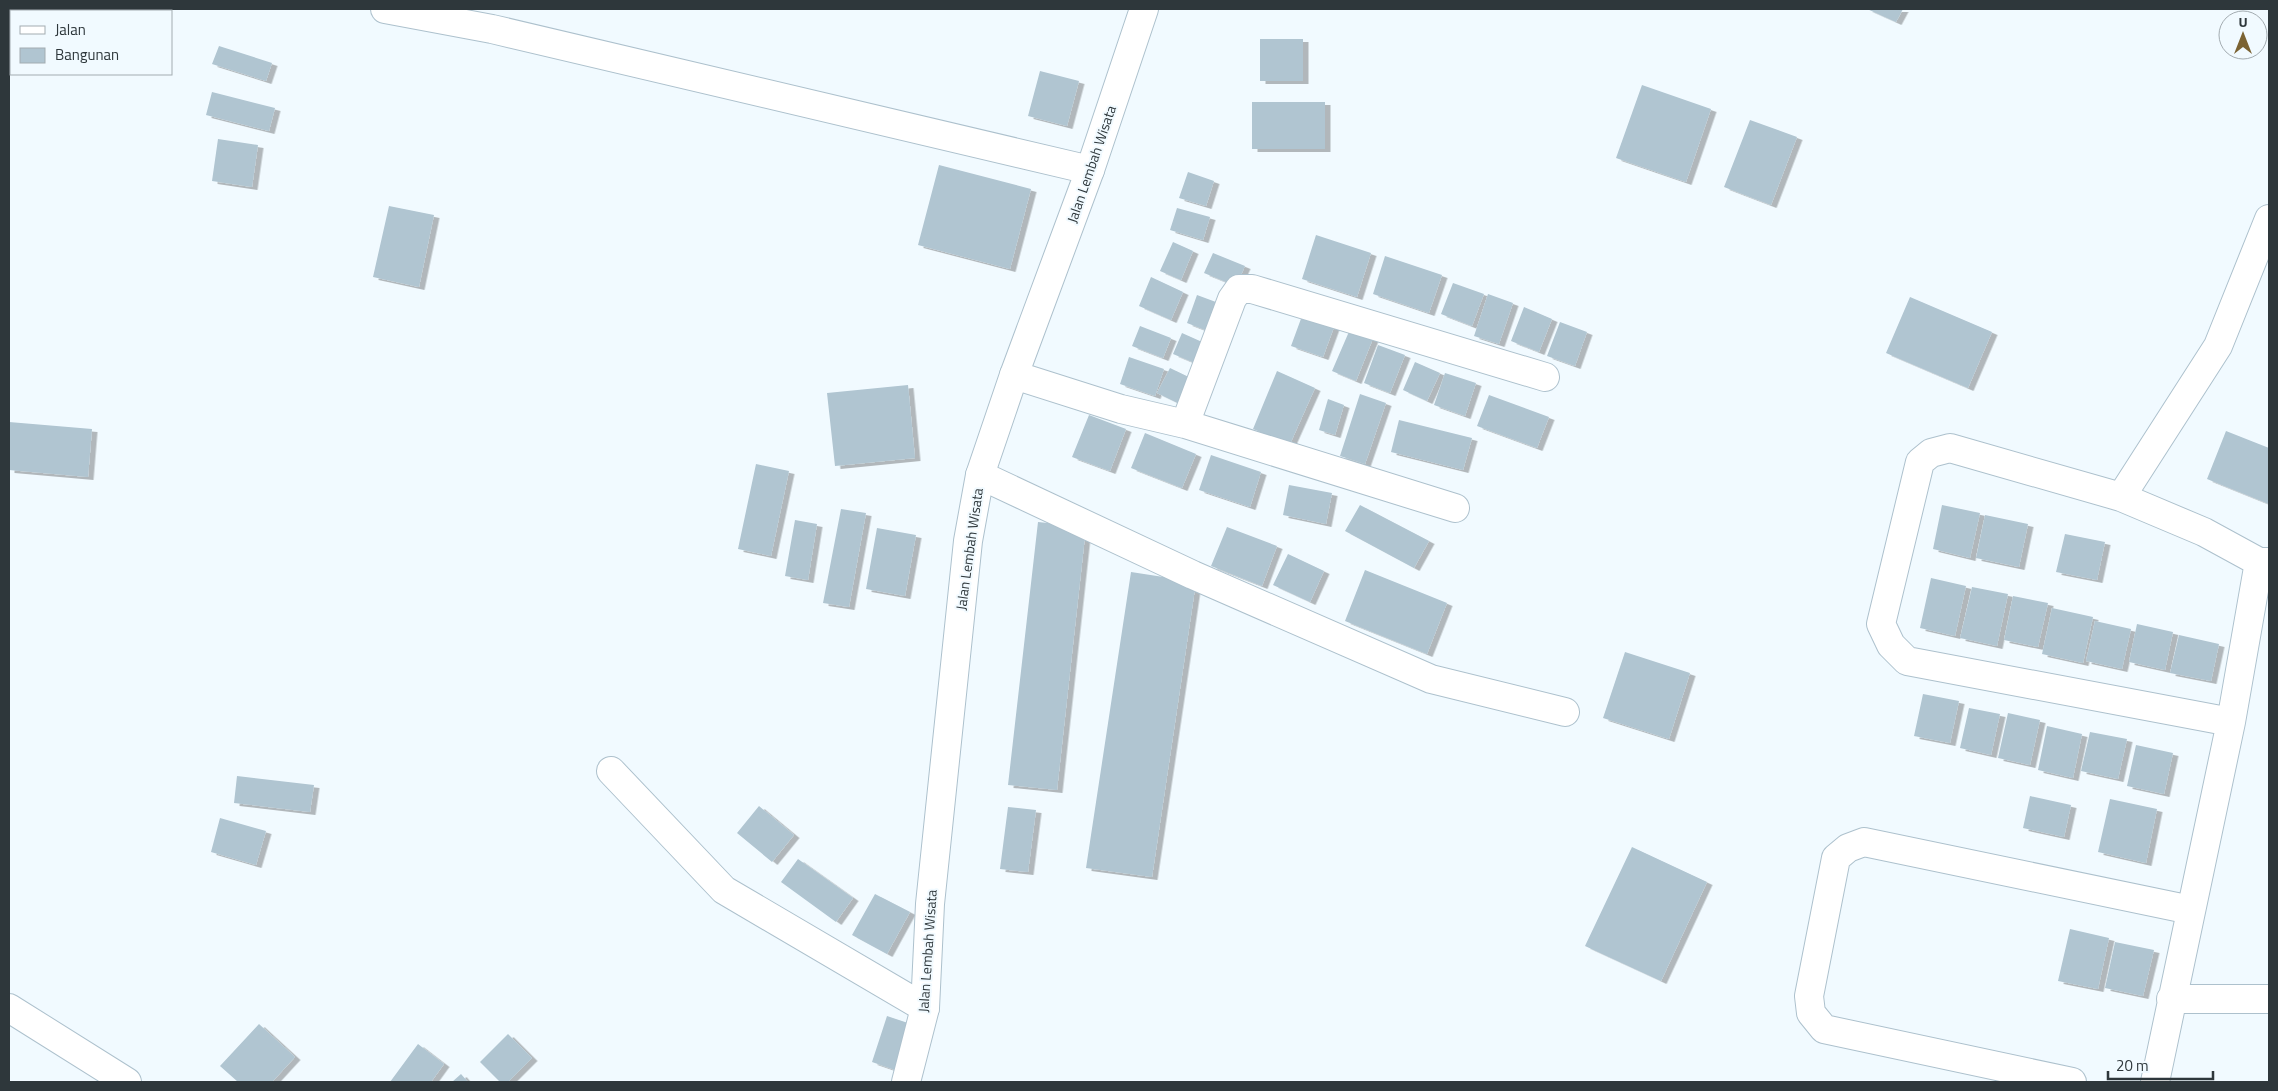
<svg xmlns="http://www.w3.org/2000/svg" width="2278" height="1091" viewBox="0 0 2278 1091" font-family="'Titillium Web',sans-serif">
  <style>
    .building { fill: #b0c5d1; filter: url(#shadow) }
    .lines { fill: none; stroke-linecap: round; stroke-linejoin: round }
    .street-casing { stroke: #adc1cd; stroke-width: 30 }
    .secondary-casing { stroke: #adc1cd; stroke-width: 30 }
    .street { stroke: #fff; stroke-width: 28 }
    .secondary { stroke: #fff; stroke-width: 28 }
    .labels { text-anchor: middle; dominant-baseline: central; stroke-width: 4; stroke-linejoin: round; paint-order: stroke }
    .street-label { font-size: 14px; fill: #2e373b; stroke: #f1faff }
  </style>
  <defs>
    <filter id="shadow"><feDropShadow dx="5.5" dy="3" stdDeviation="0" flood-color="#0004"/></filter>
  </defs>
  <rect width="100%" height="100%" fill="#f1faff"/>
  <!-- building -->
  <path class="building" d="M1867,9H1903L1896,22Z
    M1260,39H1303V81H1260Z
    M219,46L272,63L266,81L212,64Z
    M1040,71L1079,81L1067,126L1028,116Z
    M1642,85L1711,109L1686,182L1616,158Z
    M212,92L275,108L269,131L206,115Z
    M1252,102H1325V149H1252Z
    M1750,120L1797,137L1771,205L1724,187Z
    M218,139L258,145L252,187L212,181Z
    M939,165L1031,189L1010,269L918,245Z
    M1188,172L1214,181L1206,206L1179,198Z
    M389,206L434,215L419,287L373,277Z
    M1177,208L1210,217L1203,240L1170,230Z
    M1316,235L1371,253L1357,297L1302,279Z
    M1173,242L1193,251L1181,280L1160,271Z
    M1213,253L1245,266L1236,286L1204,273Z
    M1385,256L1442,275L1429,313L1373,294Z
    M1151,277L1183,292L1171,320L1139,306Z
    M1453,283L1484,294L1472,326L1441,314Z
    M1488,294L1513,303L1499,344L1474,336Z
    M1197,295L1224,305L1213,333L1187,323Z
    M1910,297L1992,332L1968,388L1886,353Z
    M1524,307L1552,319L1539,352L1511,341Z
    M1302,316L1334,327L1323,357L1291,346Z
    M1560,322L1587,332L1575,366L1547,356Z
    M1140,326L1171,338L1163,358L1132,346Z
    M1351,327L1374,336L1356,381L1332,371Z
    M1182,333L1211,346L1202,366L1173,354Z
    M1378,345L1405,355L1390,393L1364,383Z
    M1129,357L1164,369L1155,396L1120,384Z
    M1415,362L1440,373L1427,401L1403,390Z
    M1170,368L1199,382L1186,407L1157,393Z
    M1277,371L1315,388L1290,444L1253,429Z
    M1445,373L1476,383L1465,416L1434,405Z
    M908,385L915,458L835,466L827,393Z
    M1360,394L1386,403L1365,464L1340,456Z
    M1489,395L1549,417L1537,448L1477,426Z
    M1328,399L1344,405L1335,435L1319,430Z
    M1089,415L1126,429L1110,471L1072,457Z
    M1399,420L1472,438L1463,470L1391,452Z
    M9,422L92,429L88,477L9,470Z
    M2226,431L2269,448V504L2207,479Z
    M1145,433L1196,454L1182,488L1131,468Z
    M1211,455L1261,472L1250,507L1199,490Z
    M756,464L789,471L771,556L738,549Z
    M1289,485L1332,493L1326,524L1283,515Z
    M1360,505L1429,541L1414,568L1345,531Z
    M1942,505L1980,513L1970,558L1933,549Z
    M841,509L866,513L849,607L823,603Z
    M1985,515L2028,524L2019,567L1976,558Z
    M795,520L817,524L808,580L785,576Z
    M1038,522L1086,527L1057,790L1008,785Z
    M1227,527L1277,546L1262,586L1211,566Z
    M877,528L916,535L905,596L866,589Z
    M2065,534L2105,542L2097,580L2056,572Z
    M1288,554L1324,571L1310,602L1273,585Z
    M1365,570L1447,603L1427,654L1345,621Z
    M1131,572L1196,582L1152,877L1086,868Z
    M1931,578L1966,586L1955,636L1920,628Z
    M1972,587L2008,594L1997,646L1960,638Z
    M2013,596L2048,603L2038,647L2004,640Z
    M2052,608L2093,617L2083,663L2042,654Z
    M2095,621L2131,629L2122,669L2086,661Z
    M2137,624L2173,632L2165,670L2129,662Z
    M2179,635L2219,644L2211,681L2170,673Z
    M1625,652L1690,673L1669,739L1603,718Z
    M1923,694L1959,701L1950,743L1914,736Z
    M1969,708L2000,714L1991,755L1960,748Z
    M2008,713L2040,720L2030,765L1998,758Z
    M2047,726L2082,734L2073,778L2038,770Z
    M2090,732L2127,739L2118,779L2081,771Z
    M2136,745L2173,753L2164,794L2127,786Z
    M237,776L314,785L310,812L234,803Z
    M2030,796L2071,805L2064,837L2023,828Z
    M2110,799L2157,809L2146,863L2098,852Z
    M759,806L794,835L772,862L737,833Z
    M1008,807L1036,810L1028,872L1000,869Z
    M220,818L266,831L256,865L211,852Z
    M1632,847L1707,882L1661,981L1585,946Z
    M798,859L853,898L836,922L781,882Z
    M875,894L910,912L887,954L852,935Z
    M2070,929L2109,938L2098,989L2058,981Z
    M2115,942L2154,950L2143,996L2105,988Z
    M887,1016L917,1026L901,1072L872,1062Z
    M259,1024L295,1057L272,1082H238L220,1066Z
    M508,1034L532,1058L508,1082H500L480,1062Z
    M418,1044L444,1064L431,1082H390Z
    M461,1074L468,1082H452Z"/>
  <g class="lines">
    <defs>
      <path id="street" d="M385,9L492,29L1090,170
        M2269,219L2218,346L2121,497L2204,532L2259,562H2269
        M1014,375L1121,409L1185,424L1455,508
        M1185,424L1232,299L1239,289H1252L1545,377
        M980,475L1193,575L1431,679L1565,712
        M2121,497L1950,448L1931,453L1920,462L1881,624L1891,645L1907,661L2231,722
        M611,771L724,890L925,1008
        M2171,999H2269
        M9,1008L127,1082
        M2072,1082L1824,1029L1811,1013L1809,996L1836,858L1848,848L1864,842L2191,910
        M2155,1082L2231,722L2259,562"/>
      <path id="secondary" d="M906,1082L925,1008L930,904L968,541L980,475L1014,375L1090,170L1144,9"/>
    </defs>
    <!-- street casing -->
    <use href="#street" class="street-casing"/>
    <!-- secondary casing -->
    <use href="#secondary" class="secondary-casing"/>
    <!-- street -->
    <use href="#street" class="street"/>
    <!-- secondary -->
    <use href="#secondary" class="secondary"/>
  </g>
  <g class="labels">
    <!-- street labels -->
    <g class="street-label">
      <text transform="translate(1091 164) rotate(-71)">Jalan Lembah Wisata</text>
      <text transform="translate(969 549) rotate(-82)">Jalan Lembah Wisata</text>
      <text transform="translate(927 951) rotate(-86)">Jalan Lembah Wisata</text>
    </g>
  </g>
  <!-- border -->
  <rect width="2278" height="1091" fill="none" stroke="#2e373b" stroke-width="20"/>
  <!-- legend -->
  <rect x="10" y="10" width="162" height="65" fill="#f1faff" stroke="#a3acb1"/>
  <rect x="20" y="26" width="25" height="8" fill="#ffffff" stroke="#a3acb1"/>
  <text x="55" y="35" font-size="15" fill="#2e373b">Jalan</text>
  <rect x="20" y="48" width="25" height="15" fill="#b0c5d1" stroke="#a3acb1"/>
  <text x="55" y="60" font-size="15" fill="#2e373b">Bangunan</text>
  <!-- north arrow -->
  <g transform="translate(2243 35)"><circle r="24" fill="#f1faff" stroke="#a3acb1"/>
  <path d="M0-4L9 19L0 12L-9 19Z" fill="#7b6333"/>
  <text y="-8" font-size="14" font-weight="bold" text-anchor="middle" fill="#2e373b">U</text>
  </g>
  <!-- scale -->
  <path d="M2108 1071v8h105v-8" fill="none" stroke="#2e373b" stroke-width="2.5"/>
  <text x="2116" y="1071" font-size="15" fill="#2e373b" stroke="#f1faff" stroke-width="4" paint-order="stroke">20 m</text>
</svg>
